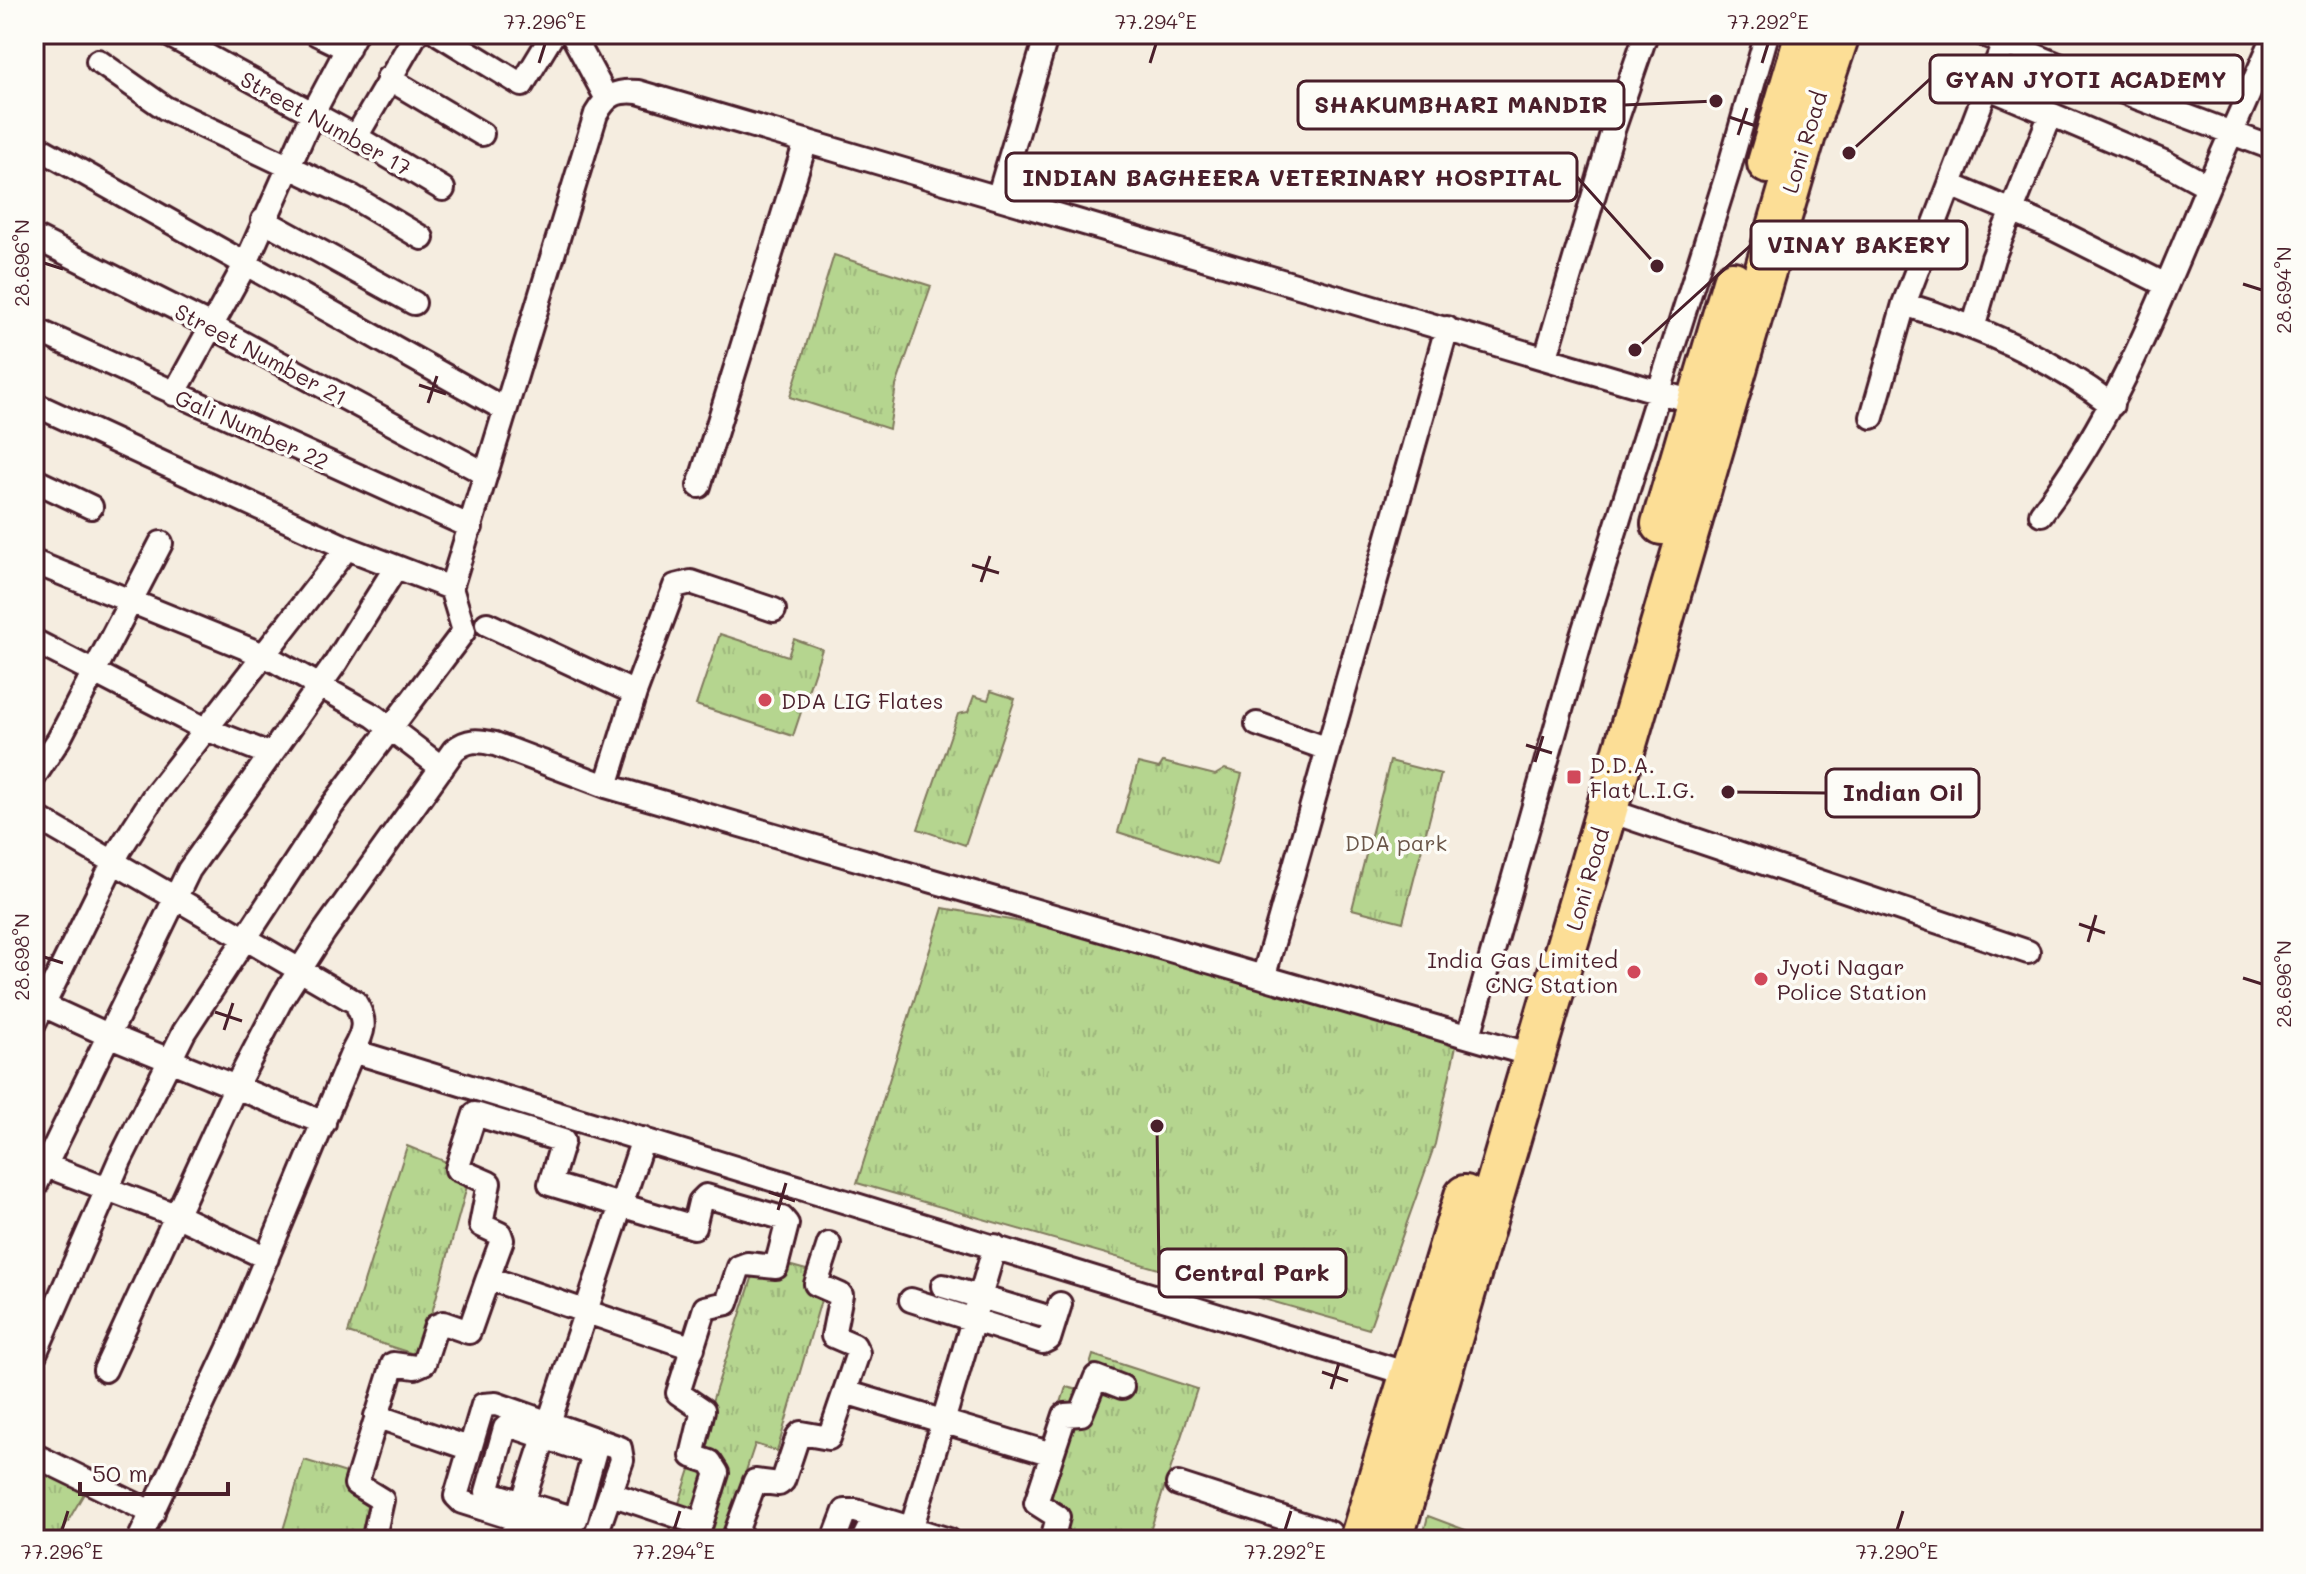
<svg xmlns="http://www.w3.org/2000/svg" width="2306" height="1574" viewBox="0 0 2306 1574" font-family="Mali,sans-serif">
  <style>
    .grass { fill: url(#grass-tufts); stroke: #807a5d; stroke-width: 2 }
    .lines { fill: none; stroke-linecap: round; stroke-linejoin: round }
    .street-casing { stroke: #4a1f2b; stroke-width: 28 }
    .highway-casing { stroke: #4a1f2b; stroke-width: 46 }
    .street { stroke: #fdfcf7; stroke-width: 22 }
    .highway { stroke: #fcde96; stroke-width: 40 }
    .ticks { fill: none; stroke: #4a1f2b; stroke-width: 3 }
    .poi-dot { fill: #d1495b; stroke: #fdfcf7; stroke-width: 3 }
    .labels { text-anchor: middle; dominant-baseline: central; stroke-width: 7; stroke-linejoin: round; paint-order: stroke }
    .street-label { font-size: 22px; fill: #4a1f2b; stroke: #fdfcf7 }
    .poi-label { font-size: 22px; fill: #4a1f2b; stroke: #fdfcf7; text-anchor: start }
    .park-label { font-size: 22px; fill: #6a5649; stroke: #fdfcf7 }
    .leader { fill: none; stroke: #4a1f2b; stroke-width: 3 }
    .callout-dot { fill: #4a1f2b; stroke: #fdfcf7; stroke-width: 3 }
    .callout { fill: #fdfcf7; stroke: #4a1f2b; stroke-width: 3 }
    .callout-label { font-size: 24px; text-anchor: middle; font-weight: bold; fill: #4a1f2b }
    .neatline { fill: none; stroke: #4a1f2b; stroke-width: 3 }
    .ticks-label { font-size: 20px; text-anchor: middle; fill: #4a1f2b }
  </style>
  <defs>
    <pattern id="grass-tufts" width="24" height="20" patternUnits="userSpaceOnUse" patternTransform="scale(2)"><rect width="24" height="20" fill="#b5d58f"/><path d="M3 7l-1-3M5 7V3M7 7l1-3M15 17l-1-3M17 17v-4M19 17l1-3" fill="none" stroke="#9db67c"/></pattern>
  </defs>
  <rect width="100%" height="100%" fill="#f5ede0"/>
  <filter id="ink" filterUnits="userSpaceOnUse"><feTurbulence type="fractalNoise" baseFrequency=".0125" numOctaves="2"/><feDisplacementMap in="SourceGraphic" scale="16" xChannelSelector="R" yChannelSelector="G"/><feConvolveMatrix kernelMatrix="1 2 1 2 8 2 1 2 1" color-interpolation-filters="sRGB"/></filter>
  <g filter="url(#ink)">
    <!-- grass -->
    <path class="grass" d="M834,255L931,286L896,386L889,429L790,397Z
      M720,634L788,656L794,639L822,649L793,736L696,705Z
      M991,691L1015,699L965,845L918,829L958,714L968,712L974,696L988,700Z
      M1390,761L1441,774L1403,922L1352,909Z
      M1163,762L1215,775L1225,769L1242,774L1217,864L1118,832L1138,763L1159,768Z
      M943,908L1083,933L1378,1019L1456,1046L1435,1144L1369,1329L857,1183Z
      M407,1146L471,1172L420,1356L348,1333Z
      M759,1257L828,1276L777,1451L755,1444L723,1540H667Z
      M1093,1355L1197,1389L1147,1540H1052L1062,1506L1032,1495L1066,1387L1082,1391Z
      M304,1460L382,1484L365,1540H280Z
      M34,1468L86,1490L57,1540H34Z
      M1428,1516L1492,1540H1422Z"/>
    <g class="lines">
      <defs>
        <path id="street" d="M167,34L356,137L443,189
          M317,34L348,49
          M439,34L522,85L553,34
          M572,34L606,97
          M1983,34L2141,99L2272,148
          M98,61L165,108L353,197L422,238
          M388,78L482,134
          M1989,88L2166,163L2208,186L2272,41
          M356,137L416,34
          M34,145L504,409
          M1951,185L2054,229L2166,285
          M999,195L1047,34
          M263,220L414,303
          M34,237L211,326L486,474
          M1904,304C1980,327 2049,357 2112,405
          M1974,325L1993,258L2050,116
          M34,329L471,527
          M1546,357L1613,130L1646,34
          M174,394L246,263L312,115L355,34
          M34,404L347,548L451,588
          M1872,417L1904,304L2004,43
          M34,480L91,507
          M699,486L806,141
          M2041,514C2117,414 2160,301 2208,186
          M34,562L266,656L374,716L442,768
          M487,624L635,693L675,586L691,582L774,610
          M34,641L201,727L269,754
          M1257,724L1328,749
          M34,777L59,739L161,543
          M606,786L635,693
          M1607,810L2028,952
          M34,816L355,1002C367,1021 364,1032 353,1051
          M1264,975L1447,328
          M34,1001L108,1035L324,1123
          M34,1024L120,849L154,796L347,548
          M1469,1036L1581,639L1728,172L1767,34
          M34,1161L178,1216L267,1258
          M34,1189L189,870L335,664L396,567
          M488,1278L502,1240L500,1234L481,1225L489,1183L457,1169L475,1114L563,1141L550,1184L694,1227L700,1202L706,1196L782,1218L787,1224L776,1267L747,1264L739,1267L727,1303L705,1308L678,1393L703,1410L692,1456L710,1462L717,1473L696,1540
          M943,1286L1041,1315
          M911,1300L1043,1342L1049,1339L1060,1304
          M34,1356L120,1160L184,1032L332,806L464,631L451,588L596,114C607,95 616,90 638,92L1707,406
          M105,1370L236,1086L282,998L324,932L454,750C468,739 478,740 495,744L606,786L1535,1056
          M845,1392L1052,1454
          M376,1416L468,1448
          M509,1425L594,1454L576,1519L487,1492L505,1428Z
          M34,1455L153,1513
          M1178,1484L1330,1533
          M611,1494L701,1524
          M139,1540L228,1350L353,1051L1418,1377
          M377,1540L374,1537L382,1500L356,1484L393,1364L415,1367L424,1363L436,1326L443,1323L469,1332L488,1278L693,1348
          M510,1540L643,1139
          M583,1540L462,1502L456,1496L483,1405L496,1404L620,1448L622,1460L594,1540
          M733,1540L755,1481L779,1484L783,1481L798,1436L801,1433L829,1438L858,1353L854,1345L833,1336L841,1295L816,1284L829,1244
          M834,1540L845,1511H856L949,1540
          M863,1540L868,1530L904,1540
          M908,1540L995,1246
          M1052,1540L1058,1517L1036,1503L1065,1415L1081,1414L1096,1377L1122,1387"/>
        <path id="highway" d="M1768,163L1806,34
          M1662,524L1733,282
          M1360,1540L1465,1196
          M1392,1540L1805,135L1839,34"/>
      </defs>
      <!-- street casing -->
      <use href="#street" class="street-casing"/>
      <!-- highway casing -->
      <use href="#highway" class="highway-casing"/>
      <!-- street -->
      <use href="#street" class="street"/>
      <!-- highway -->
      <use href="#highway" class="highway"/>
    </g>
  </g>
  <!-- ticks -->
  <path class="ticks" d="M539,63L545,44M1150,63L1156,44M1762,63L1768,44M1729,117L1756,126M1738,135L1747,108M44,263L63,269M2243,284L2262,290M419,385L446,394M428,403L437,376M972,565L999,573M981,582L990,556M1526,745L1552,753M1535,762L1543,736M2079,924L2105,933M2088,942L2096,915M44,957L63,963M2243,978L2262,984M215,1012L242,1021M224,1030L233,1003M769,1192L795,1201M778,1210L786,1183M1322,1372L1348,1381M1331,1389L1339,1363M62,1530L68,1511M674,1530L680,1511M1285,1530L1291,1511M1897,1530L1903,1511"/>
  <!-- markers -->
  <g class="poi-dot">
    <circle cx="765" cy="700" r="8"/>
    <rect x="1566" y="769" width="16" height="16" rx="4"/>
    <circle cx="1634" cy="972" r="8"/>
    <circle cx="1761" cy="979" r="8"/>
  </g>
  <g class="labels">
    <!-- street labels -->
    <g class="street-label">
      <text transform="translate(326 123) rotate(29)">Street Number 17</text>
      <text transform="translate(1804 142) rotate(-73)">Loni Road</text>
      <text transform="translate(261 354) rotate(28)">Street Number 21</text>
      <text transform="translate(252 429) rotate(24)">Gali Number 22</text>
      <text transform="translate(1587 879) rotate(-74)">Loni Road</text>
    </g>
    <!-- poi labels -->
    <g class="poi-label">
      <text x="781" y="700">DDA LIG Flates</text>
      <text x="1590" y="764">D.D.A.<tspan x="1590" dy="25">Flat L.I.G.</tspan></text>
      <text x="1618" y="959" text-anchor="end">India Gas Limited<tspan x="1618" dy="25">CNG Station</tspan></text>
      <text x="1777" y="966">Jyoti Nagar<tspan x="1777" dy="25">Police Station</tspan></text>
    </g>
    <!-- park labels -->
    <g class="park-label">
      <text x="1396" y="842">DDA park</text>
    </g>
  </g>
  <!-- callouts -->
  <path class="leader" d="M1849 153L1930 79M1716 101L1624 105M1657 266L1577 177M1635 350L1751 245M1728 792L1826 793M1157 1126L1159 1273"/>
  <g class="callout-dot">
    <circle cx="1849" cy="153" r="8"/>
    <circle cx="1716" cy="101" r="8"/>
    <circle cx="1657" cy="266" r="8"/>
    <circle cx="1635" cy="350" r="8"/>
    <circle cx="1728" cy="792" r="8"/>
    <circle cx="1157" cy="1126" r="8"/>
  </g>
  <g class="callout">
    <rect x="1930" y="55" width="313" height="48" rx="8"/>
    <rect x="1298" y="81" width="326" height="48" rx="8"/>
    <rect x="1006" y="153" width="571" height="48" rx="8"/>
    <rect x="1751" y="221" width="216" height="48" rx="8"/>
    <rect x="1826" y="769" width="153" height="48" rx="8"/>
    <rect x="1159" y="1249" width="187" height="48" rx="8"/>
  </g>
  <g class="callout-label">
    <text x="2086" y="88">GYAN JYOTI ACADEMY</text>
    <text x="1461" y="113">SHAKUMBHARI MANDIR</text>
    <text x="1292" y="186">INDIAN BAGHEERA VETERINARY HOSPITAL</text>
    <text x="1859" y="253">VINAY BAKERY</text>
    <text x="1903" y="801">Indian Oil</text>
    <text x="1252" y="1281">Central Park</text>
  </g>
  <!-- margin -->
  <rect width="2306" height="1574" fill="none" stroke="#fdfcf7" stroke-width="88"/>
  <!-- scale -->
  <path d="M80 1482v12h148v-12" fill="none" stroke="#4a1f2b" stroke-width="4"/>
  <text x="92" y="1482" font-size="24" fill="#4a1f2b" stroke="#fdfcf7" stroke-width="6" paint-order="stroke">50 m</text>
  <rect x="44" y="44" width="2218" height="1486" class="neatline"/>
  <g class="ticks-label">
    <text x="545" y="29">77.296°E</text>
    <text x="1156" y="29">77.294°E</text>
    <text x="1768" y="29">77.292°E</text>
    <text transform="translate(22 263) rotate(-90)" y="7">28.696°N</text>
    <text transform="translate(2284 290) rotate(-90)" y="7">28.694°N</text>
    <text transform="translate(22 957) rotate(-90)" y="7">28.698°N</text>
    <text transform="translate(2284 984) rotate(-90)" y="7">28.696°N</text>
    <text x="62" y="1559">77.296°E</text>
    <text x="674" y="1559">77.294°E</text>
    <text x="1285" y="1559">77.292°E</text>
    <text x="1897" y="1559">77.290°E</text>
  </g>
</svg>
